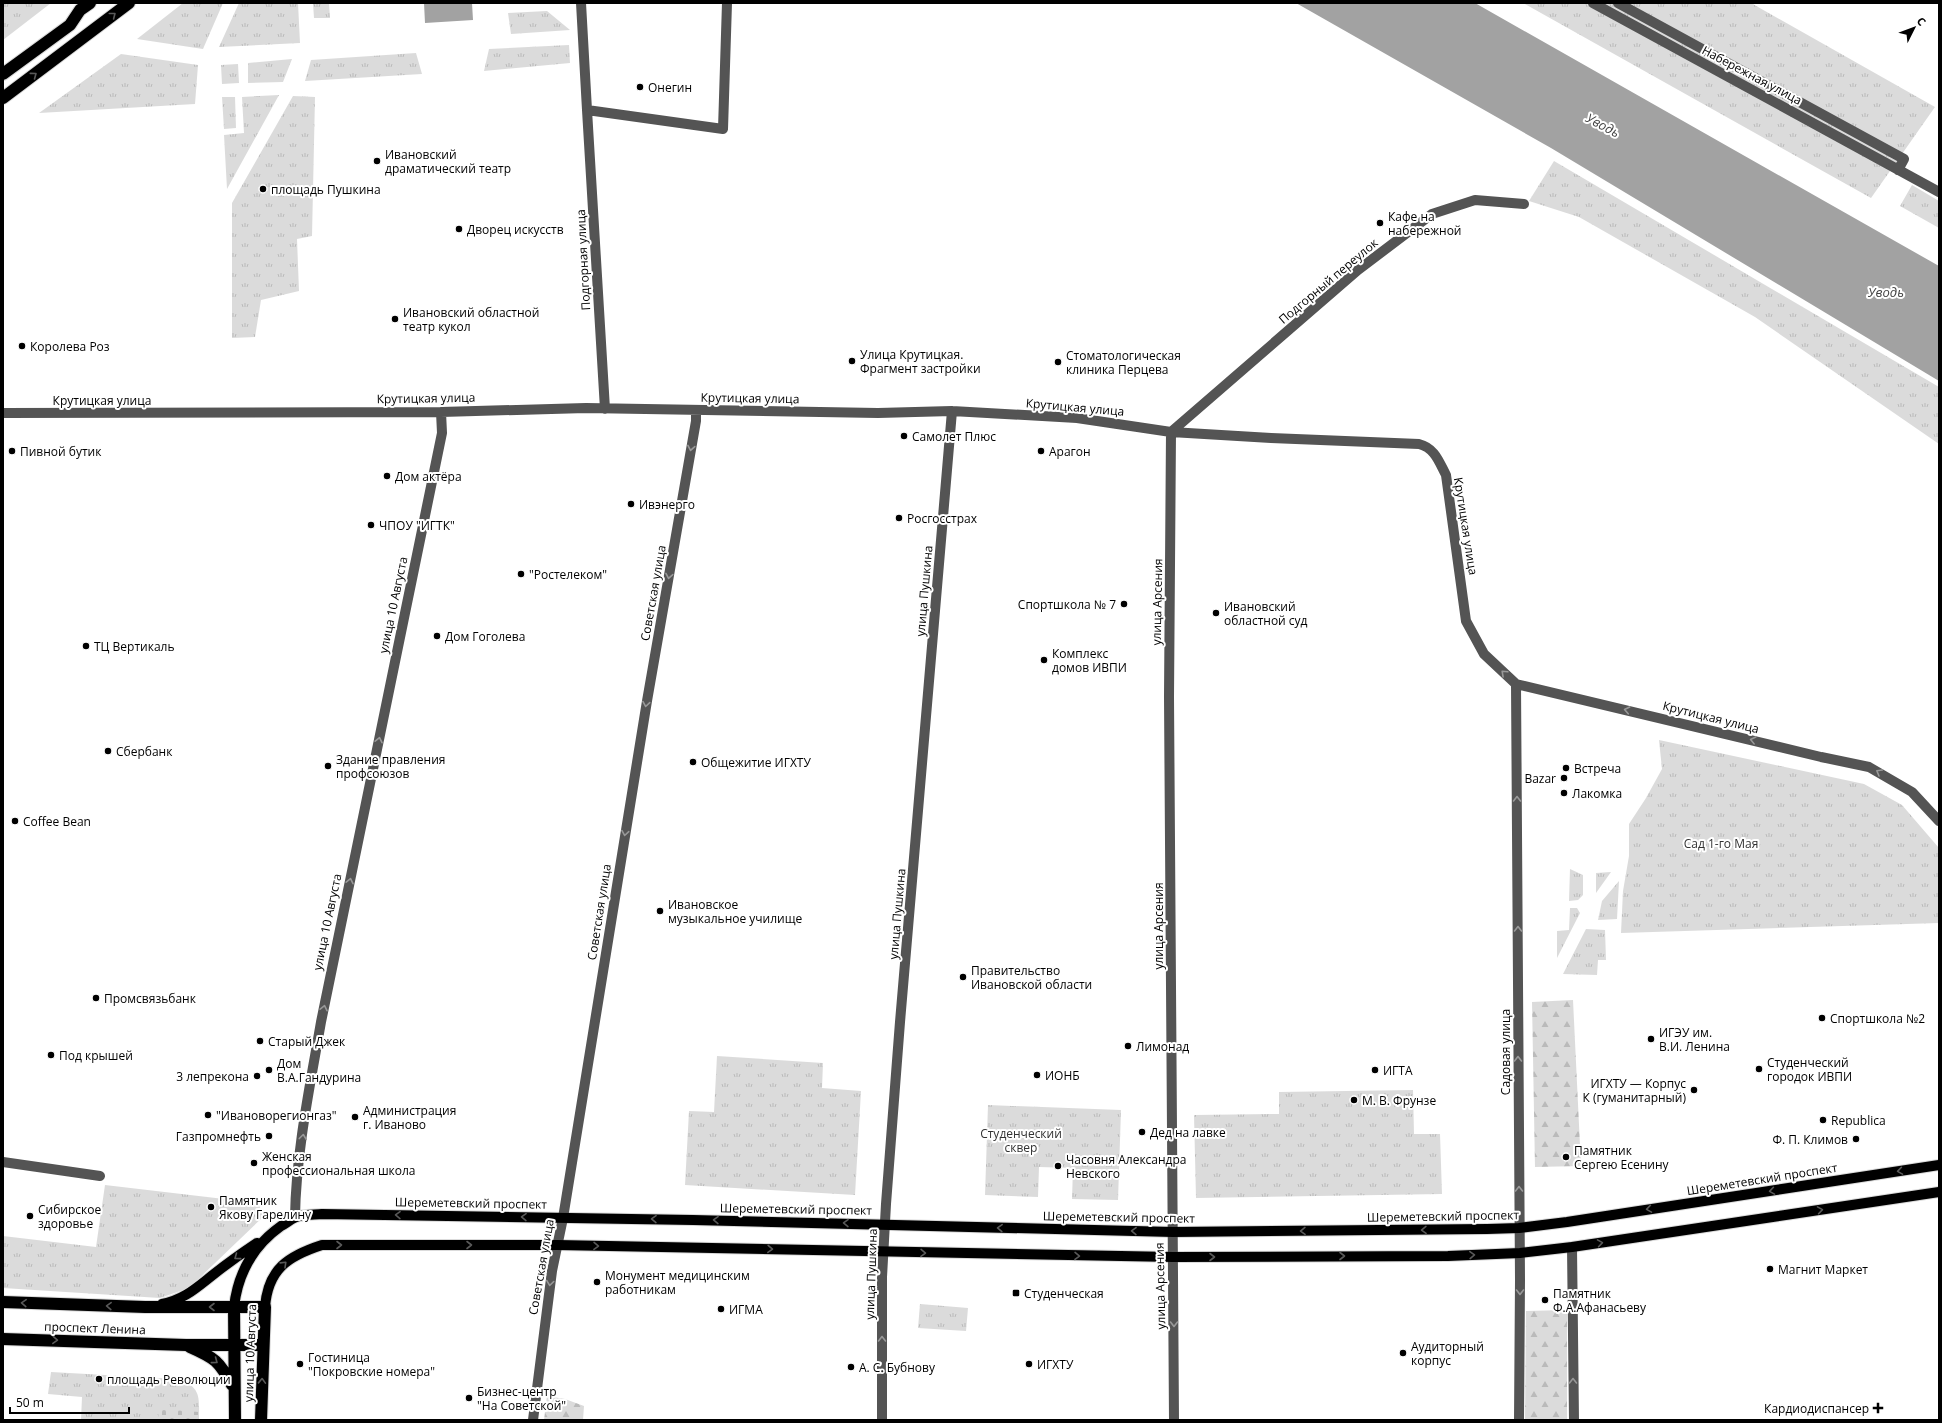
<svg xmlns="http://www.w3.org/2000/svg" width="1942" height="1423" viewBox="0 0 1942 1423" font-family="'Open Sans',sans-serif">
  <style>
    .grass { fill: url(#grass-tufts) }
    .forest { fill: url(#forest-firs) }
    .cemetery { fill: url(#cemetery-stones) }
    .water { fill: #a2a2a2 }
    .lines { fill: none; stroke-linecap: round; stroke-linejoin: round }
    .major-casing { stroke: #dbdbdb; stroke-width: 12 }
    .highway-casing { stroke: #dbdbdb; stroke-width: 14 }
    .minor { stroke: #545454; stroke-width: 10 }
    .major { stroke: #000; stroke-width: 10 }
    .highway { stroke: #000; stroke-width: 12 }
    .oneway { stroke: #595959 }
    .oneway2 { stroke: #989898 }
    .poi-dot { fill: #000; stroke: #fff; stroke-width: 1.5 }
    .labels { text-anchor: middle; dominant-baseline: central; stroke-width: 4; stroke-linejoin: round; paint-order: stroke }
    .street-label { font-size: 12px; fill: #000; stroke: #fff }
    .poi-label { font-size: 12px; fill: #000; stroke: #fff; text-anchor: start }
    .park-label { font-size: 12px; fill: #323232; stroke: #fff }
    .water-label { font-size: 13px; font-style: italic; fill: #434343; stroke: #fff }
  </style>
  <defs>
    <pattern id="grass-tufts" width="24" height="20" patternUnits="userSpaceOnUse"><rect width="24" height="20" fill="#dbdbdb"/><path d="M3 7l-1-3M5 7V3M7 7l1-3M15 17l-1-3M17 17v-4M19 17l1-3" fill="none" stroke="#bababa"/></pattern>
    <pattern id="forest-firs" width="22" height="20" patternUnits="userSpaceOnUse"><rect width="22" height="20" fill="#dbdbdb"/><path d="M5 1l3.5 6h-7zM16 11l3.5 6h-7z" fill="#bababa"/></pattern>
    <pattern id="cemetery-stones" width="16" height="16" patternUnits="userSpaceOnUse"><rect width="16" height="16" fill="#dbdbdb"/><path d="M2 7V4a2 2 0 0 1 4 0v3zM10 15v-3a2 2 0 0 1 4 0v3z" fill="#bababa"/></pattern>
  </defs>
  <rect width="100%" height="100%" fill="#fff"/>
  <!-- grass -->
  <path class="grass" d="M3,3H51L3,40Z
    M183,3H223L203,49L137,39Z
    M239,3H298L300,43L219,47Z
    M313,3H329L330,18H314Z
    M1523,3H1751L1935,107L1871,198Z
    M547,11L570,30L511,34L508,13Z
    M569,45L570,63L484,71L489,49Z
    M416,53L422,74L305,81L311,60Z
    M121,54L198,65L195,104L39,113Z
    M292,59L283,82L248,83V63Z
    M238,64L239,83L222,84L221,65Z
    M279,95L227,189L224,135L244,133L242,97Z
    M293,96L315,97L312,236L297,239L299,291L261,300L255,337L232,338V203Z
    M222,97H235L236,128L224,129Z
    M1554,161L1939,387V444L1755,317L1579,217L1529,201Z
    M1912,185L1939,201V228L1900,206Z
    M1659,740L1864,784L1902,805L1939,848V923L1621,933L1623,891L1629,856V824L1646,798L1662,769Z
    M1570,869L1583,875V895L1578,900L1569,901Z
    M1611,872L1596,893V873Z
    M1619,881L1617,919L1598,920L1602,901Z
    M1570,908H1577L1580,913L1557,958V931L1569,930Z
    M1586,929L1605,930L1606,960H1598L1597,975L1563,974Z
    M717,1056L823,1063L822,1088L861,1091L855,1195L685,1185L689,1111L714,1112Z
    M1413,1090L1414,1134H1440L1442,1194L1196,1198L1194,1115L1279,1114V1092Z
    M988,1105L1121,1110L1118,1200L1072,1199L1073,1168L1039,1167L1038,1197L985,1195Z
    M105,1185L258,1203L264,1216L189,1288L160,1298L3,1288V1236L96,1247Z
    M920,1304L968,1308L966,1331L918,1328Z
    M51,1372L177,1379C202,1387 199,1397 199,1420H81L82,1397L48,1394Z"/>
  <!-- forest -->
  <path class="forest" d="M1573,1000L1581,1166L1535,1167L1532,1002Z
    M1567,1310V1420H1525L1526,1311Z
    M547,1396L565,1399L584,1406L583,1420H544Z"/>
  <!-- cemetery -->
  <path class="cemetery" d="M159,1409L199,1412V1420H158Z"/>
  <!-- water -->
  <path class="water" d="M424,3H472L473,20L425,23Z
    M1296,3H1475L1939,266V381L1551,148Z"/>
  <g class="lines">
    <defs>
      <path id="major" d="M162,1304C185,1299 196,1288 214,1274C228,1263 242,1253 257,1243
        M234,1307C238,1272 253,1246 281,1226C285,1224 290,1220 294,1218C302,1214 314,1215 322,1214L693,1220L1173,1232L1487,1229L1519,1228L1567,1222L1939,1165
        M265,1307C268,1269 288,1256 322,1245H557L1173,1257L1448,1256L1520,1253L1572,1247L1939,1192"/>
      <path id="highway" d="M3,74L70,25L80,10L90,3
        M3,98L129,3
        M3,1302L145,1307H265L261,1420
        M234,1307L235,1420
        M3,1339L186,1345H263
        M190,1347C215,1358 219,1361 232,1385"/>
    </defs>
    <!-- major casing -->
    <use href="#major" class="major-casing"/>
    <!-- highway casing -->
    <use href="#highway" class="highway-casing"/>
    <!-- minor -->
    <path class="minor" d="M581,3L587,110L723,129L727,3
      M1593,3L1939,192
      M1618,3L1904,159L1898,170
      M587,110L605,409
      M3,413L441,412L586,408L878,413L952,411L1077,418L1171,432L1271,438L1419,444C1435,448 1439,462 1446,475L1466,621L1484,654L1516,684L1821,757L1869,767L1912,792L1939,821
      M1171,432L1169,697L1174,1420
      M1171,432L1358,270L1432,214L1475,200L1524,204
      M1516,684L1520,1280L1519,1420
      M3,1162L100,1176
      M295,1217C296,1152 310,1086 321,1022L442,433L441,412
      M1572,1247L1574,1420
      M533,1420L552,1271L563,1218L647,701L696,421V410
      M882,1420V1277L886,1204L900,1022L952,411"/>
    <!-- major -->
    <use href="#major" class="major"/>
    <!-- highway -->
    <use href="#highway" class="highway"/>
  </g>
  <!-- one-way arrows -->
  <defs><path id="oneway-chevron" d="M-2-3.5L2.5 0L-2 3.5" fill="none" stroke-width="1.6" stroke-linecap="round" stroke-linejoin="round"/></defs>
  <g class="oneway">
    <use href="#oneway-chevron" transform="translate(113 15) rotate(-38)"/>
    <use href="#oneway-chevron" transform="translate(34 75) rotate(-37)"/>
    <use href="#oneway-chevron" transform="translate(1900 1171) rotate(171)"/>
    <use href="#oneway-chevron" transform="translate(1772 1191) rotate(171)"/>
    <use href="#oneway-chevron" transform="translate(1649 1209) rotate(171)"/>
    <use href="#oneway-chevron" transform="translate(1820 1210) rotate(-9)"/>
    <use href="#oneway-chevron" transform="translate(398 1215) rotate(-179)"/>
    <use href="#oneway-chevron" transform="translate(524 1217) rotate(-179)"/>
    <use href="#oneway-chevron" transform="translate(654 1219) rotate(-179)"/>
    <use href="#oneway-chevron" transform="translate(716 1220) rotate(-179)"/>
    <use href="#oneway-chevron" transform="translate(846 1223) rotate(-179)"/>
    <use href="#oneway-chevron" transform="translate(1000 1228) rotate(-178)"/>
    <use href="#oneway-chevron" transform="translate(1424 1230) rotate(179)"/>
    <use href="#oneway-chevron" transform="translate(1134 1231) rotate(-179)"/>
    <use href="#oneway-chevron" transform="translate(1303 1231) rotate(179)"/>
    <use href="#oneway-chevron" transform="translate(1600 1243) rotate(-9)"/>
    <use href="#oneway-chevron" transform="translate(339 1245)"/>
    <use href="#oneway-chevron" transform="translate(469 1245)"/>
    <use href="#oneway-chevron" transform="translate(596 1246) rotate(1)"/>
    <use href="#oneway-chevron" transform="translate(770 1249) rotate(2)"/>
    <use href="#oneway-chevron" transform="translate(923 1253) rotate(1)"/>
    <use href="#oneway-chevron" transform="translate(1472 1255) rotate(-2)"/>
    <use href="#oneway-chevron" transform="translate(1077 1256) rotate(1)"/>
    <use href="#oneway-chevron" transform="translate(1342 1256)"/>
    <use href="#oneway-chevron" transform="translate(237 1257) rotate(143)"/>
    <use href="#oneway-chevron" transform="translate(1212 1257)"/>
    <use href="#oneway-chevron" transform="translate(284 1264) rotate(-44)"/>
    <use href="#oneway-chevron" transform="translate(24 1303) rotate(-177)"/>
    <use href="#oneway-chevron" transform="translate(109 1306) rotate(-178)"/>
    <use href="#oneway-chevron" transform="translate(212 1307) rotate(180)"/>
    <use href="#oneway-chevron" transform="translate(55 1340) rotate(2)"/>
    <use href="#oneway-chevron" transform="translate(215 1361) rotate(37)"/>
    <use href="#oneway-chevron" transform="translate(262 1381) rotate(-88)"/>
  </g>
  <g class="oneway2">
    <use href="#oneway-chevron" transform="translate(691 448) rotate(100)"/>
    <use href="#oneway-chevron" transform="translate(669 576) rotate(100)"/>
    <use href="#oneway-chevron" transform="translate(1504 673) rotate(-137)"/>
    <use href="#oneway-chevron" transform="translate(646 704) rotate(99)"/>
    <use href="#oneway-chevron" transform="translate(1627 710) rotate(-168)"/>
    <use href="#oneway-chevron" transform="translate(379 740) rotate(-78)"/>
    <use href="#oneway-chevron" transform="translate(1753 740) rotate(-166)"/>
    <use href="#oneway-chevron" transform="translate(1879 772) rotate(-150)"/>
    <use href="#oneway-chevron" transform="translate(1517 799) rotate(-90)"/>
    <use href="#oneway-chevron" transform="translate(625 833) rotate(99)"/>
    <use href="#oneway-chevron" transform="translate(350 881) rotate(-78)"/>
    <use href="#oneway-chevron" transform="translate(1518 929) rotate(-90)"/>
    <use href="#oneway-chevron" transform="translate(324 1008) rotate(-78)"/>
    <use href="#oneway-chevron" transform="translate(1518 1059) rotate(-90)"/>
    <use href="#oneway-chevron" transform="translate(303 1137) rotate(-83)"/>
    <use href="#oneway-chevron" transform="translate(1519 1189) rotate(-90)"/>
    <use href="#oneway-chevron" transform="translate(550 1283) rotate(98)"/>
    <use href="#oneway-chevron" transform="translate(1520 1292) rotate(90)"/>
    <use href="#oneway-chevron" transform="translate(1174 1324) rotate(90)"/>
    <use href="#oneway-chevron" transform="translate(882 1339) rotate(-90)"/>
    <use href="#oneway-chevron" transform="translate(1573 1381) rotate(-90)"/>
  </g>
  <!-- markers -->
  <g class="poi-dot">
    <circle cx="640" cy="87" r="4"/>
    <circle cx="377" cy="161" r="4"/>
    <circle cx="263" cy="189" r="4"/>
    <circle cx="1380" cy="223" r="4"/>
    <circle cx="459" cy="229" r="4"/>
    <circle cx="395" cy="319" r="4"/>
    <circle cx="22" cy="346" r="4"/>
    <circle cx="852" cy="361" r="4"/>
    <circle cx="1058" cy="362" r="4"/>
    <circle cx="904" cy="436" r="4"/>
    <circle cx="12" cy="451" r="4"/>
    <circle cx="1041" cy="451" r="4"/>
    <circle cx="387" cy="476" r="4"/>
    <circle cx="631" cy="504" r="4"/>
    <circle cx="899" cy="518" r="4"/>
    <circle cx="371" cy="525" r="4"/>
    <circle cx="521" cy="574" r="4"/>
    <circle cx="1124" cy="604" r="4"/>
    <circle cx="1216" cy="613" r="4"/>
    <circle cx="437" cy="636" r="4"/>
    <circle cx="86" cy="646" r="4"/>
    <circle cx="1044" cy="660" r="4"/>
    <circle cx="108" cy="751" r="4"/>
    <circle cx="693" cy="762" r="4"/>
    <circle cx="328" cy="766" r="4"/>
    <circle cx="1566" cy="768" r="4"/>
    <circle cx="1564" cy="778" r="4"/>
    <circle cx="1564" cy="793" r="4"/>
    <circle cx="15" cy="821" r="4"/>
    <circle cx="660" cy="911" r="4"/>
    <circle cx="963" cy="977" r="4"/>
    <circle cx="96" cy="998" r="4"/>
    <circle cx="1822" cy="1018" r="4"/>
    <circle cx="1651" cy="1039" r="4"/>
    <circle cx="260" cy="1041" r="4"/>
    <circle cx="1128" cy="1046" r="4"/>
    <circle cx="51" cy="1055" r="4"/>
    <circle cx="1759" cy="1069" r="4"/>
    <circle cx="269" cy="1070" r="4"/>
    <circle cx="1375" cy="1070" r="4"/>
    <circle cx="1037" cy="1075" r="4"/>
    <circle cx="257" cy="1076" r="4"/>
    <circle cx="1694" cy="1090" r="4"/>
    <circle cx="1354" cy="1100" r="4"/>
    <circle cx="208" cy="1115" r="4"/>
    <circle cx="355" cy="1117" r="4"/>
    <circle cx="1823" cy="1120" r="4"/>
    <circle cx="1142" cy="1132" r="4"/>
    <circle cx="269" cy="1136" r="4"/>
    <circle cx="1856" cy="1139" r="4"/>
    <circle cx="1566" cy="1157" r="4"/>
    <circle cx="254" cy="1163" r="4"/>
    <circle cx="1058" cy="1166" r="4"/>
    <circle cx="211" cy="1207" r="4"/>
    <circle cx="30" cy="1216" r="4"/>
    <circle cx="1770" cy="1269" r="4"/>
    <circle cx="597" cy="1282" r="4"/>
    <rect x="1012" y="1289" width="8" height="8" rx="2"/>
    <circle cx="1545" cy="1300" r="4"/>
    <circle cx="721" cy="1309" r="4"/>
    <circle cx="1403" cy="1353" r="4"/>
    <circle cx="300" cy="1364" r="4"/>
    <circle cx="1029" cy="1364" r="4"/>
    <circle cx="851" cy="1367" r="4"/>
    <circle cx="99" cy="1379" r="4"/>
    <circle cx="469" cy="1398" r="4"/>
    <path d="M1876 1402h4v4h4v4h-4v4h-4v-4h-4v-4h4z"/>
  </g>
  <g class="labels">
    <!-- street labels -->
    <g class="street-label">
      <text transform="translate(1752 75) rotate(28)">Набережная улица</text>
      <text transform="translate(583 260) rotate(-93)">Подгорная улица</text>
      <text transform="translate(1328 281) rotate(-40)">Подгорный переулок</text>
      <text transform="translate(426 398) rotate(-1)">Крутицкая улица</text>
      <text transform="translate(750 398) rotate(1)">Крутицкая улица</text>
      <text x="102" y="400">Крутицкая улица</text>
      <text transform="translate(1075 407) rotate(5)">Крутицкая улица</text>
      <text transform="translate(1466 526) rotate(81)">Крутицкая улица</text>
      <text transform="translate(924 591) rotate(-85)">улица Пушкина</text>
      <text transform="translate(653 593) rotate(-80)">Советская улица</text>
      <text transform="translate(1157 602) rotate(-89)">улица Арсения</text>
      <text transform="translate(393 605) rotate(-78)">улица 10 Августа</text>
      <text transform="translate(1711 717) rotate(14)">Крутицкая улица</text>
      <text transform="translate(599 912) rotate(-81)">Советская улица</text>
      <text transform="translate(897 914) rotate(-85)">улица Пушкина</text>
      <text transform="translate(327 922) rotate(-78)">улица 10 Августа</text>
      <text transform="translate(1158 926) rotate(-90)">улица Арсения</text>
      <text transform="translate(1505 1052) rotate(-90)">Садовая улица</text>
      <text transform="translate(1762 1179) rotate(-9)">Шереметевский проспект</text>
      <text transform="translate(471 1203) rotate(1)">Шереметевский проспект</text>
      <text transform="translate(796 1209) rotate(1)">Шереметевский проспект</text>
      <text transform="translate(1443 1216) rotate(-1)">Шереметевский проспект</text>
      <text transform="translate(1119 1217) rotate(1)">Шереметевский проспект</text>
      <text transform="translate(541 1267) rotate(-80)">Советская улица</text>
      <text transform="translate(871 1274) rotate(-88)">улица Пушкина</text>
      <text transform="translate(1160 1286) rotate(-91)">улица Арсения</text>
      <text transform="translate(95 1328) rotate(2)">проспект Ленина</text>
      <text transform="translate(250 1353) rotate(-88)">улица 10 Августа</text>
    </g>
    <!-- poi labels -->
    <g class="poi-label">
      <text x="648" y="87">Онегин</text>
      <text x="385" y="154">Ивановский<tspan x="385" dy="14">драматический театр</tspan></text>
      <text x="271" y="189">площадь Пушкина</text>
      <text x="1388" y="216">Кафе на<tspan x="1388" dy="14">набережной</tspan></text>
      <text x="467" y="229">Дворец искусств</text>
      <text x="403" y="312">Ивановский областной<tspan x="403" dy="14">театр кукол</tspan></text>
      <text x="30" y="346">Королева Роз</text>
      <text x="860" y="354">Улица Крутицкая.<tspan x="860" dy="14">Фрагмент застройки</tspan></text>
      <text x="1066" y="355">Стоматологическая<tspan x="1066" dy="14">клиника Перцева</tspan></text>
      <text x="912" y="436">Самолет Плюс</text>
      <text x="20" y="451">Пивной бутик</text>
      <text x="1049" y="451">Арагон</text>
      <text x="395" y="476">Дом актёра</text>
      <text x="639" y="504">Ивэнерго</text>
      <text x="907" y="518">Росгосстрах</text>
      <text x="379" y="525">ЧПОУ "ИГТК"</text>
      <text x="529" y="574">"Ростелеком"</text>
      <text x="1116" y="604" text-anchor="end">Спортшкола № 7</text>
      <text x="1224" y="606">Ивановский<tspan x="1224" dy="14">областной суд</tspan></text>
      <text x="445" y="636">Дом Гоголева</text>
      <text x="94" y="646">ТЦ Вертикаль</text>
      <text x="1052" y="653">Комплекс<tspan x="1052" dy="14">домов ИВПИ</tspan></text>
      <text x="116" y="751">Сбербанк</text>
      <text x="336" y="759">Здание правления<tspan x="336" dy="14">профсоюзов</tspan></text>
      <text x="701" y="762">Общежитие ИГХТУ</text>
      <text x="1574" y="768">Встреча</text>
      <text x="1556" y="778" text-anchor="end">Bazar</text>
      <text x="1572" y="793">Лакомка</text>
      <text x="23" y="821">Coffee Bean</text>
      <text x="668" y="904">Ивановское<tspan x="668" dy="14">музыкальное училище</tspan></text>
      <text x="971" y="970">Правительство<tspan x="971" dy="14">Ивановской области</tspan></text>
      <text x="104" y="998">Промсвязьбанк</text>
      <text x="1830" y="1018">Спортшкола №2</text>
      <text x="1659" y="1032">ИГЭУ им.<tspan x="1659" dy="14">В.И. Ленина</tspan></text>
      <text x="268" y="1041">Старый Джек</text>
      <text x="1136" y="1046">Лимонад</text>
      <text x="59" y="1055">Под крышей</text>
      <text x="1767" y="1062">Студенческий<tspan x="1767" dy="14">городок ИВПИ</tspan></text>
      <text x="277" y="1063">Дом<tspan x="277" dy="14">В.А.Гандурина</tspan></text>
      <text x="1383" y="1070">ИГТА</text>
      <text x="1045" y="1075">ИОНБ</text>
      <text x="249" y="1076" text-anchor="end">3 лепрекона</text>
      <text x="1686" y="1083" text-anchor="end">ИГХТУ — Корпус<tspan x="1686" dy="14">К (гуманитарный)</tspan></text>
      <text x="1362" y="1100">М. В. Фрунзе</text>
      <text x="363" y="1110">Администрация<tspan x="363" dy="14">г. Иваново</tspan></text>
      <text x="216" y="1115">"Ивановорегионгаз"</text>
      <text x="1831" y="1120">Republica</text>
      <text x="1150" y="1132">Дед на лавке</text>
      <text x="261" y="1136" text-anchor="end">Газпромнефть</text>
      <text x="1848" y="1139" text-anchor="end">Ф. П. Климов</text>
      <text x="1574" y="1150">Памятник<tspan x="1574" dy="14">Сергею Есенину</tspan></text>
      <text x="262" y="1156">Женская<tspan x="262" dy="14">профессиональная школа</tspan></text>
      <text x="1066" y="1159">Часовня Александра<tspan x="1066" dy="14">Невского</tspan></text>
      <text x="219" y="1200">Памятник<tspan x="219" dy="14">Якову Гарелину</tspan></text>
      <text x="38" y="1209">Сибирское<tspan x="38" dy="14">здоровье</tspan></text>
      <text x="1778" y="1269">Магнит Маркет</text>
      <text x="605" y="1275">Монумент медицинским<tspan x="605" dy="14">работникам</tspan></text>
      <text x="1024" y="1293">Студенческая</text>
      <text x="1553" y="1293">Памятник<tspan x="1553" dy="14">Ф.А.Афанасьеву</tspan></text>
      <text x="729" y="1309">ИГМА</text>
      <text x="1411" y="1346">Аудиторный<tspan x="1411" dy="14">корпус</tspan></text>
      <text x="308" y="1357">Гостиница<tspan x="308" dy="14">"Покровские номера"</tspan></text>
      <text x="1037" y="1364">ИГХТУ</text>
      <text x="859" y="1367">А. С. Бубнову</text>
      <text x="107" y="1379">площадь Революции</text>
      <text x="477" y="1391">Бизнес-центр<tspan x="477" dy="14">"На Советской"</tspan></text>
      <text x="1869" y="1408" text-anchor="end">Кардиодиспансер</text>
    </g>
    <!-- park labels -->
    <g class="park-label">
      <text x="1721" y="843">Сад 1-го Мая</text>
      <text x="1021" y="1133">Студенческий<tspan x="1021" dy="14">сквер</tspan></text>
    </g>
    <!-- water labels -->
    <g class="water-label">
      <text transform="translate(1603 125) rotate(28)">Уводь</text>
      <text x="1886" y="292">Уводь</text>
    </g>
  </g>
  <!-- border -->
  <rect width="1942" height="1423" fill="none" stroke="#000000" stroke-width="8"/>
  <!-- north arrow -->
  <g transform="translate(1914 28) rotate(48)" stroke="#ffffff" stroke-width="3" paint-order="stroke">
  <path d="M0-3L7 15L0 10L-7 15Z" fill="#000000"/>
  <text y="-6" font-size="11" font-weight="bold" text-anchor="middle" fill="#000000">С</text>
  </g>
  <!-- scale -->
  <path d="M10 1407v6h119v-6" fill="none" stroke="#000000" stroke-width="2"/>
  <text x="16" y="1407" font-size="12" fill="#000000" stroke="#ffffff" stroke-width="3" paint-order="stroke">50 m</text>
</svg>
